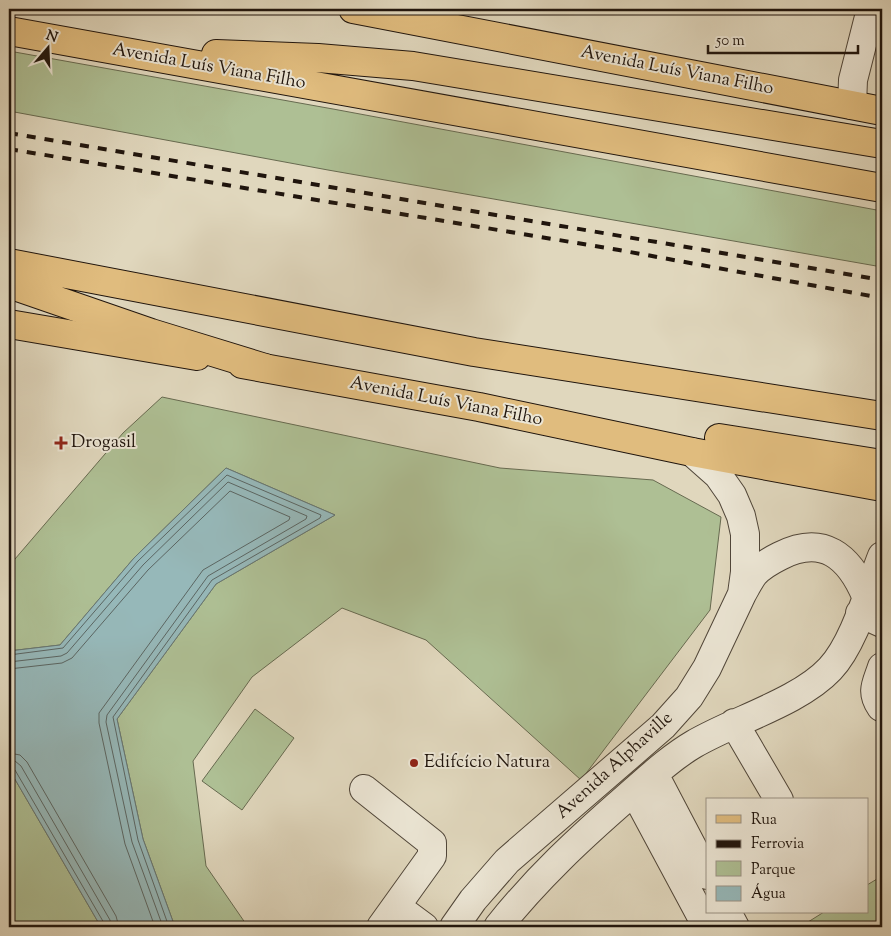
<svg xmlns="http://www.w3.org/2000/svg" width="891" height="936" viewBox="0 0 891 936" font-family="'Sorts Mill Goudy',serif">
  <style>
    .green { fill: #aebf94; stroke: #676a50 }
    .water { fill: #96b8b9; stroke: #677774 }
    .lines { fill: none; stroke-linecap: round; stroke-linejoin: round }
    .shore { stroke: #5b6663; stroke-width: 1 }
    .minor-casing { stroke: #504639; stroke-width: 30 }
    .major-casing { stroke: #20150d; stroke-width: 30 }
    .highway-casing { stroke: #20150d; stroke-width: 30 }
    .minor { stroke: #ebe5d4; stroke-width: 28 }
    .major { stroke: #e0bc7e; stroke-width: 28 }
    .highway { stroke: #e0bc7e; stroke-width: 28 }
    .rail { stroke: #20150d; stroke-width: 4; stroke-dasharray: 9 9; stroke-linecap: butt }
    .poi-dot { fill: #8f2418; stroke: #ebe5d4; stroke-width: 2 }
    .labels { text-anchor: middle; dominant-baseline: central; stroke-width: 4; stroke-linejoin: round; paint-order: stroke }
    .street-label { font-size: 18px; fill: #20150d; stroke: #ebe5d4 }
    .poi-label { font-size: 18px; fill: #20150d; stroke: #ebe5d4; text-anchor: start }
  </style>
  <rect width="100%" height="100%" fill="#e0d7bd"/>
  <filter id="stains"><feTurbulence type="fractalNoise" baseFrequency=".004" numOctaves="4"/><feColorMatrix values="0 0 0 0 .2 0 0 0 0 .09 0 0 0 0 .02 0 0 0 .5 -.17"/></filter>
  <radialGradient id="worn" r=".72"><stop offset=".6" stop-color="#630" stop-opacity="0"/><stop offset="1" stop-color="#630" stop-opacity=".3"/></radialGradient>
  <!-- green -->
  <path class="green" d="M9,51L333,109L882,211V267L328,170L9,111Z
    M162,397L500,468L653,480L721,517L710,610L581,780L426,640L342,608L252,677L193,761L206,866L248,927H175L143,839L117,719L216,584L335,515L226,468L134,558L60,645L9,651V566L123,433Z
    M255,709L294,738L242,810L202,781Z
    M9,769L101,927H9Z
    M882,876V927H800L824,912H867V885Z"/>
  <!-- water -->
  <path class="water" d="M226,468L335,515L216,584L117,719L143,839L175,927H101L9,769V651L60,645L134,558Z"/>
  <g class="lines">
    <!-- shore -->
    <path class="shore" d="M9,655L63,648L138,561L227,475L321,515L320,518L212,580L113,717L138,840L169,927
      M9,662L61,656L67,653L143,565L228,482L307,516L306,519L208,576L107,715L106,722L132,842L163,927
      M9,669L62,663L72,658L148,570L230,491L290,517L289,520L203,570L99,713V723L125,844L155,927
      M9,753L20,755L27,762L116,916L119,927
      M9,760L15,761L21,766L110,920L111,927
      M9,767L15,770L104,923L105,927"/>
    <defs>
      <path id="minor" d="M852,105L853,80L871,9
        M742,594C746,587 750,579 754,574C760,567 772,560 780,556C823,534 849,556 866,596
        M860,613L882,623
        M881,707C870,691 877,683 882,667
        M734,723L779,800
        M654,774L707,875
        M364,789L432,843V856L381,927
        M634,791L707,927
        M397,907L424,927
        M727,912L735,927
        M454,927L473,900L507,861L663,726L689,697L707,668L742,594L745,572V534L741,516L732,495L718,475L692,452
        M498,927C536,879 580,838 626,798C648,779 670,758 694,744C735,720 799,702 830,669C854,644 869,589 882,556"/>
      <path id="major" d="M353,9L882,111
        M9,324L197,356
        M242,364L479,407L692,452L882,487
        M719,438L882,464"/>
      <path id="highway" d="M9,31L882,188
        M216,54L318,58L413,66L882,144
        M9,263L474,352L882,416
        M9,284L151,333L265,368"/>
    </defs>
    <!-- minor casing -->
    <use href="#minor" class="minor-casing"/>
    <!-- major casing -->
    <use href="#major" class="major-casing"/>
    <!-- highway casing -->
    <use href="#highway" class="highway-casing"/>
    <!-- minor -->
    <use href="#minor" class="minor"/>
    <!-- major -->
    <use href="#major" class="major"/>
    <!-- highway -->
    <use href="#highway" class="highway"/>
    <!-- rail -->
    <path class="rail" d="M9,133L882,280
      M9,149L619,250L882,298"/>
  </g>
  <!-- markers -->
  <g class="poi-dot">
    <path d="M58.5 435.5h5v5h5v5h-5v5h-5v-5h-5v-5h5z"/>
    <circle cx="414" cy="763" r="5"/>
  </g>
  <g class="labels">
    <!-- street labels -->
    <g class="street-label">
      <text transform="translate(209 67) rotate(10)">Avenida Luís Viana Filho</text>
      <text transform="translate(677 71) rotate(11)">Avenida Luís Viana Filho</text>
      <text transform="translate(446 402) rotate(11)">Avenida Luís Viana Filho</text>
      <text transform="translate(615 766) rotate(-42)">Avenida Alphaville</text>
    </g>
    <!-- poi labels -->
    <g class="poi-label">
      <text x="71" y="443">Drogasil</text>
      <text x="424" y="763">Edifcício Natura</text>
    </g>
  </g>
  <!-- margin -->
  <rect width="891" height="936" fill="none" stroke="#e0d7bd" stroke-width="30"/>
  <rect x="10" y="10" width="871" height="916" fill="none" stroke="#20150d" stroke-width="2.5"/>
  <rect x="15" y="15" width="861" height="906" fill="none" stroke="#20150d"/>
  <!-- legend -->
  <rect x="706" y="798" width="162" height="115" fill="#ebe5d4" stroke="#9a9284"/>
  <rect x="716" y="815" width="25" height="8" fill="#e0bc7e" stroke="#9a9284"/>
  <text x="751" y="824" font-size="15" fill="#20150d">Rua</text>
  <rect x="716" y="840" width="25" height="8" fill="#20150d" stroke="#9a9284"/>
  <text x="751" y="848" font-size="15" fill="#20150d">Ferrovia</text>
  <rect x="716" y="861" width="25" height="15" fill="#aebf94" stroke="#9a9284"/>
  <text x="751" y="874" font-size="15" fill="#20150d">Parque</text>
  <rect x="716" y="886" width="25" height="15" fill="#96b8b9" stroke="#9a9284"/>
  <text x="751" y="898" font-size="15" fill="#20150d">Água</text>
  <!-- north arrow -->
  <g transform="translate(48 48) rotate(19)" stroke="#ebe5d4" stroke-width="4" paint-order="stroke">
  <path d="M0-4L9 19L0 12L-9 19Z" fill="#20150d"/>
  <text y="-8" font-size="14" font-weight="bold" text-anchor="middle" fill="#20150d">N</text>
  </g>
  <!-- scale -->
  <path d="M708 45v8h150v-8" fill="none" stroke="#20150d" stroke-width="2.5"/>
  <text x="716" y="45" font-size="15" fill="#20150d" stroke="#ebe5d4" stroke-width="4" paint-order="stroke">50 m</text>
  <rect width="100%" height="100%" filter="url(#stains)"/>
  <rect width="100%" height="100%" fill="url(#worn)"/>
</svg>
